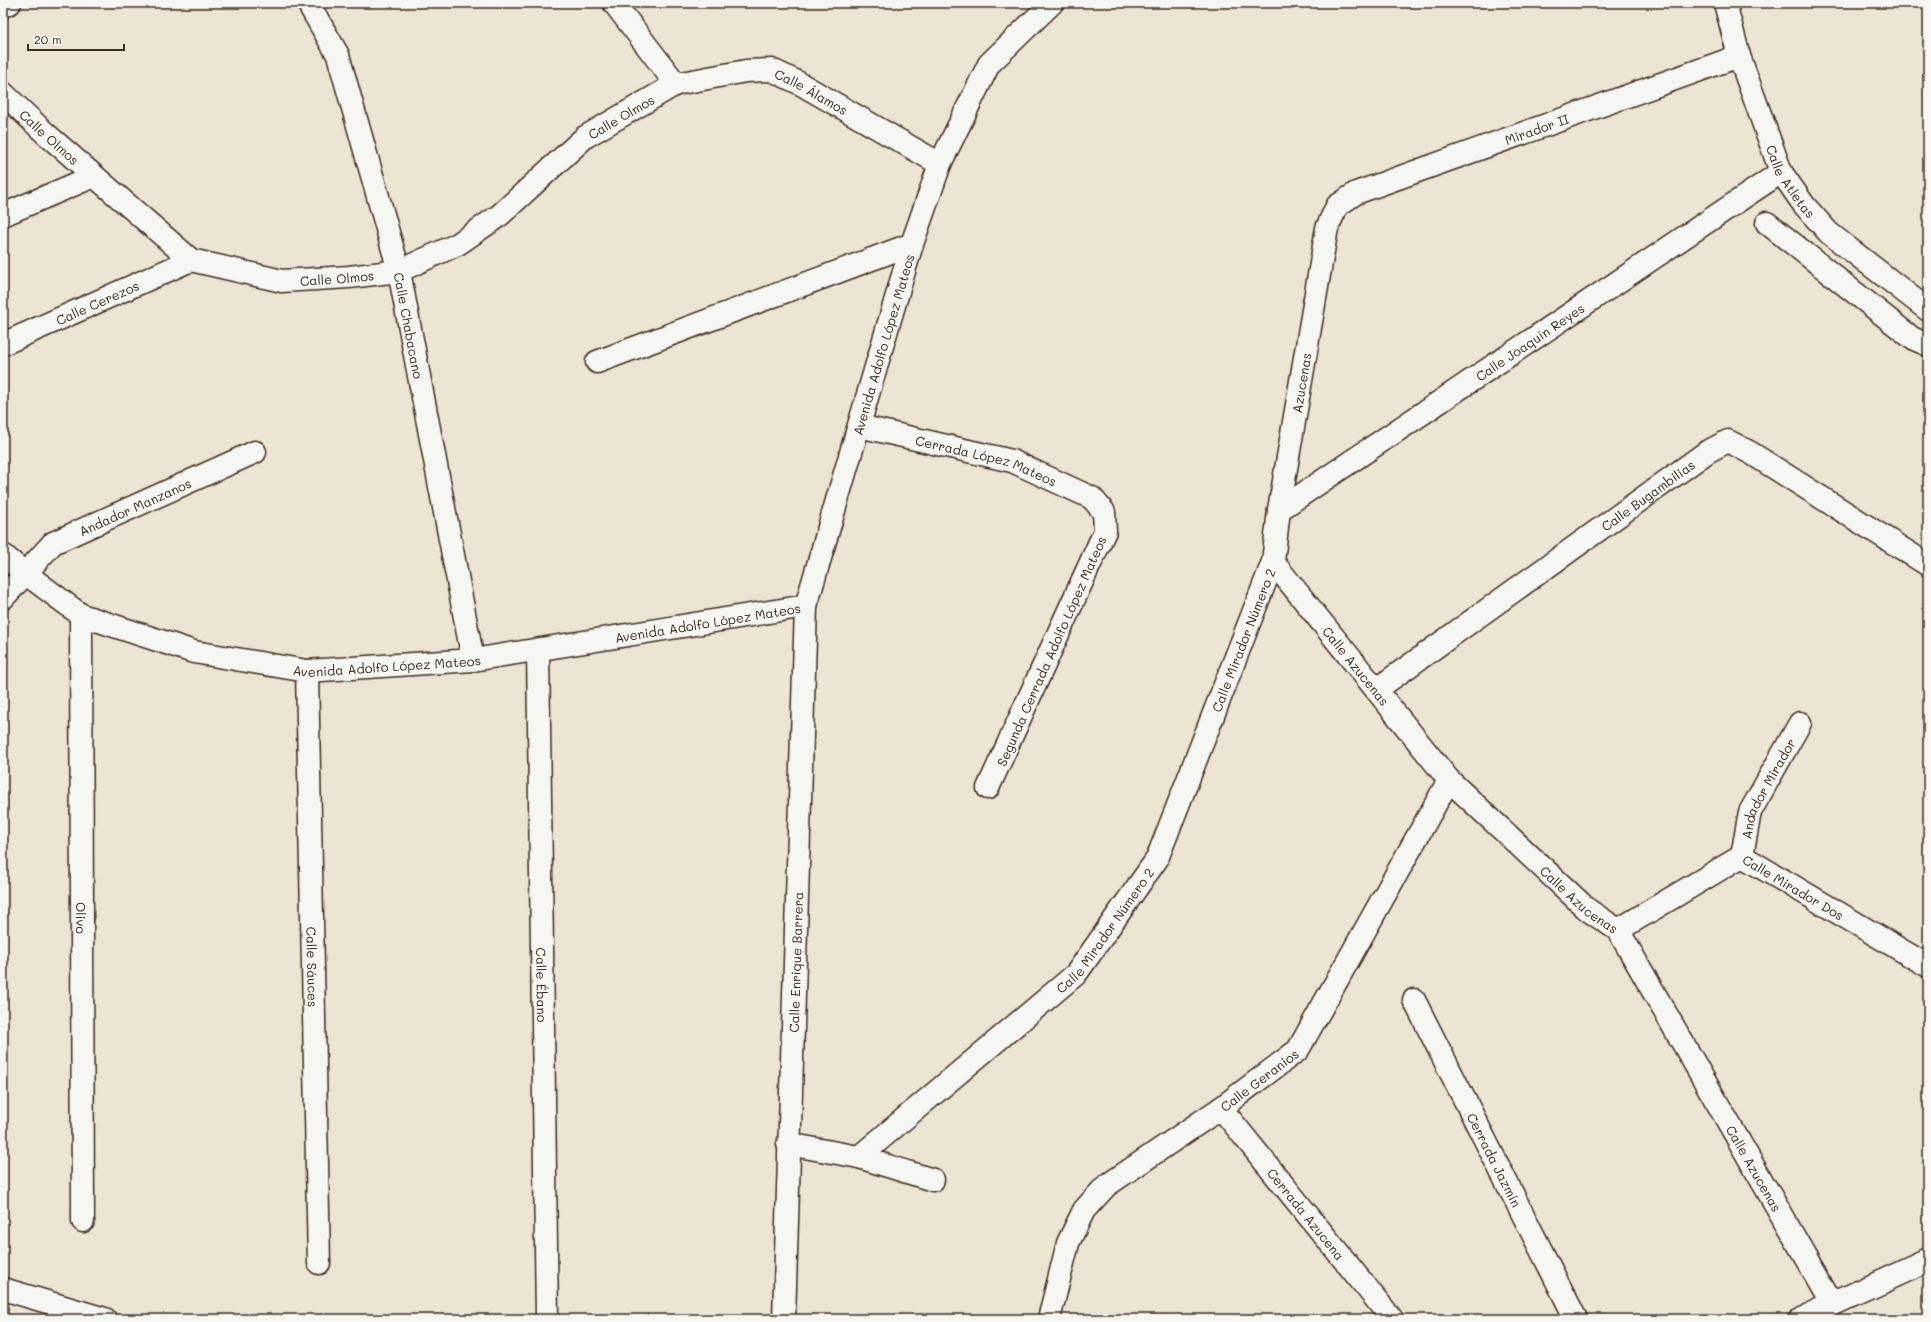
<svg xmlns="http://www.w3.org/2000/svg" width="1931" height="1322" viewBox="0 0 1931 1322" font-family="Mali,sans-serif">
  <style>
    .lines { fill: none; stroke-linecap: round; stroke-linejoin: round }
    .minor-casing { stroke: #3b2a1e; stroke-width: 25 }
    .minor { stroke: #f6f6f2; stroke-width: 22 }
    .labels { text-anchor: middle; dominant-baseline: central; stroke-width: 3.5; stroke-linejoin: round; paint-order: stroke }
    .street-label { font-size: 13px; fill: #3b2a1e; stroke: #f6f6f2 }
  </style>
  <rect width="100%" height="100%" fill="#ede5d4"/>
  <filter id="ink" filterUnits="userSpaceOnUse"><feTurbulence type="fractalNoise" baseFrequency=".025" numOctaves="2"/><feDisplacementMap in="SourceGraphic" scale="8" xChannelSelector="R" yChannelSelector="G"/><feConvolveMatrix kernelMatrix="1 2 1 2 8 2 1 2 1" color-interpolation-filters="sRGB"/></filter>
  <g filter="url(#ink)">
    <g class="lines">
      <defs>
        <g id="minor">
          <path id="s1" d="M308,3L338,55L399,271L473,660"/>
          <path d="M614,3L676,84"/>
          <path id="s2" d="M1725,3L1739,56L1781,172L1804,205L1829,233L1928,310"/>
          <path d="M3,6L10,3"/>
          <path id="s3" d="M3,93L45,133L191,260L282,281L349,277L399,271L458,244L500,215L585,137L676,84L746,71L772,70L799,83L940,164"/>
          <path d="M3,215L94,176"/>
          <path d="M1767,223L1912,338L1928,345"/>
          <path id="s4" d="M3,344L191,260"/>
          <path d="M597,362L912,244"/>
          <path id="s5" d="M859,426L1012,461L1092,498L1104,512L1105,531L988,788"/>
          <path id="s6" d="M1279,510L1781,172"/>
          <path id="s7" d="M3,555L25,573L81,615L194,652L307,671L473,660L806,606"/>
          <path id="s8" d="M1273,562L1449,780L1588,910L1618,930L1832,1303"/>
          <path id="s9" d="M3,598L53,543L255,452"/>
          <path id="s10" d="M81,615L83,1221"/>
          <path id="s11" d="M538,651L547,1319"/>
          <path id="s12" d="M307,671L319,1263"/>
          <path id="s13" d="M1377,689L1707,452L1728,441L1751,453L1928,565"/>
          <path id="s14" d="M1742,856L1928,966"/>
          <path id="s15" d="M1742,856L1750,812L1800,723"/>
          <path d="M1618,930L1742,856"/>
          <path id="s16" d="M1414,1000L1576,1319"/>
          <path id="s17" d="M1221,1108L1392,1319"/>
          <path id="s18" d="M788,1144L859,1157L1076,974L1157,859L1273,562L1279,510L1327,228L1337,206L1356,193L1739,56"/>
          <path d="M859,1157L933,1180"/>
          <path d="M3,1289L105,1319"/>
          <path id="s19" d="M784,1319L806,606L912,244L940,164L989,64L1052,3"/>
          <path id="s20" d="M1049,1319L1068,1243L1084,1210L1106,1186L1221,1108L1298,1050L1449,780"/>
          <path d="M1799,1319L1928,1260"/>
        </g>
      </defs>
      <!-- minor casing -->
      <use href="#minor" class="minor-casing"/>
      <!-- minor -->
      <use href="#minor" class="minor"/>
    </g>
  </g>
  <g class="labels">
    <!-- street labels -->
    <g class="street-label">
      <text stroke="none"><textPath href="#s3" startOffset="941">Calle Álamos</textPath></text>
      <text stroke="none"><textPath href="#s3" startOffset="735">Calle Olmos</textPath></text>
      <text stroke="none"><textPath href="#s18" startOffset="1393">Mirador II</textPath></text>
      <text stroke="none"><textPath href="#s3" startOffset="64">Calle Olmos</textPath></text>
      <text stroke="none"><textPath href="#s2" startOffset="191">Calle Atletas</textPath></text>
      <text stroke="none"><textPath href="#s3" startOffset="400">Calle Olmos</textPath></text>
      <text stroke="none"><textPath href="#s4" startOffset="103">Calle Cerezos</textPath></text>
      <text stroke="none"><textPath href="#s1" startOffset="340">Calle Chabacano</textPath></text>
      <text stroke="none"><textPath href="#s6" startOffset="302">Calle Joaquín Reyes</textPath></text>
      <text stroke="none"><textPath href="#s19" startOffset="986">Avenida Adolfo López Mateos</textPath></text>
      <text stroke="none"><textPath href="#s18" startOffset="997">Azucenas</textPath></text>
      <text stroke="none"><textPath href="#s5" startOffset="132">Cerrada López Mateos</textPath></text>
      <text stroke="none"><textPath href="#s13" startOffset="333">Calle Bugambilias</textPath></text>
      <text stroke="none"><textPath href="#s9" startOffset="164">Andador Manzanos</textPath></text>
      <text stroke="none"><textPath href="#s7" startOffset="736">Avenida Adolfo López Mateos</textPath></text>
      <text stroke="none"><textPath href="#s18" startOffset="732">Calle Mirador Número 2</textPath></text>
      <text transform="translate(1051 651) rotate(-66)">Segunda Cerrada Adolfo López Mateos</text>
      <text stroke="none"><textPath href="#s7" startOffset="412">Avenida Adolfo López Mateos</textPath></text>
      <text stroke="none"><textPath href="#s8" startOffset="133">Calle Azucenas</textPath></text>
      <text stroke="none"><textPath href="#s15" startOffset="73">Andador Mirador</textPath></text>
      <text stroke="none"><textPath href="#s14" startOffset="60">Calle Mirador Dos</textPath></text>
      <text stroke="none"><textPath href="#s8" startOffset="457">Calle Azucenas</textPath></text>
      <text stroke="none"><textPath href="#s10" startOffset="303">Olivo</textPath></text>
      <text stroke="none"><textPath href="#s18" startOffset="408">Calle Mirador Número 2</textPath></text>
      <text stroke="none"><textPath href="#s19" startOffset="357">Calle Enrique Barrera</textPath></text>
      <text stroke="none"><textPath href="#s12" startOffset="296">Calle Sáuces</textPath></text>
      <text stroke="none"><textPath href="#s11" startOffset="334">Calle Ébano</textPath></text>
      <text stroke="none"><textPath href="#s20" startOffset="334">Calle Geranios</textPath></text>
      <text stroke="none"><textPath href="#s16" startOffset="179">Cerrada Jazmín</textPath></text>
      <text stroke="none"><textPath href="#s8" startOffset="781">Calle Azucenas</textPath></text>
      <text stroke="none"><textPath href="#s17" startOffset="136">Cerrada Azucena</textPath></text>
    </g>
  </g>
  <!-- margin -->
  <rect width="1931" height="1322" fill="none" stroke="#f6f6f2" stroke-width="16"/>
  <rect x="8" y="8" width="1915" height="1306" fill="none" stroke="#3b2a1e" stroke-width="1.5" filter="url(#ink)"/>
  <!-- scale -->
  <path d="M28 44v6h96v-6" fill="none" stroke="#3b2a1e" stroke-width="2"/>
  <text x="34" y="44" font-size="12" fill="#3b2a1e" stroke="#f6f6f2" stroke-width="3" paint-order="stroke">20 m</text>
</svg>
